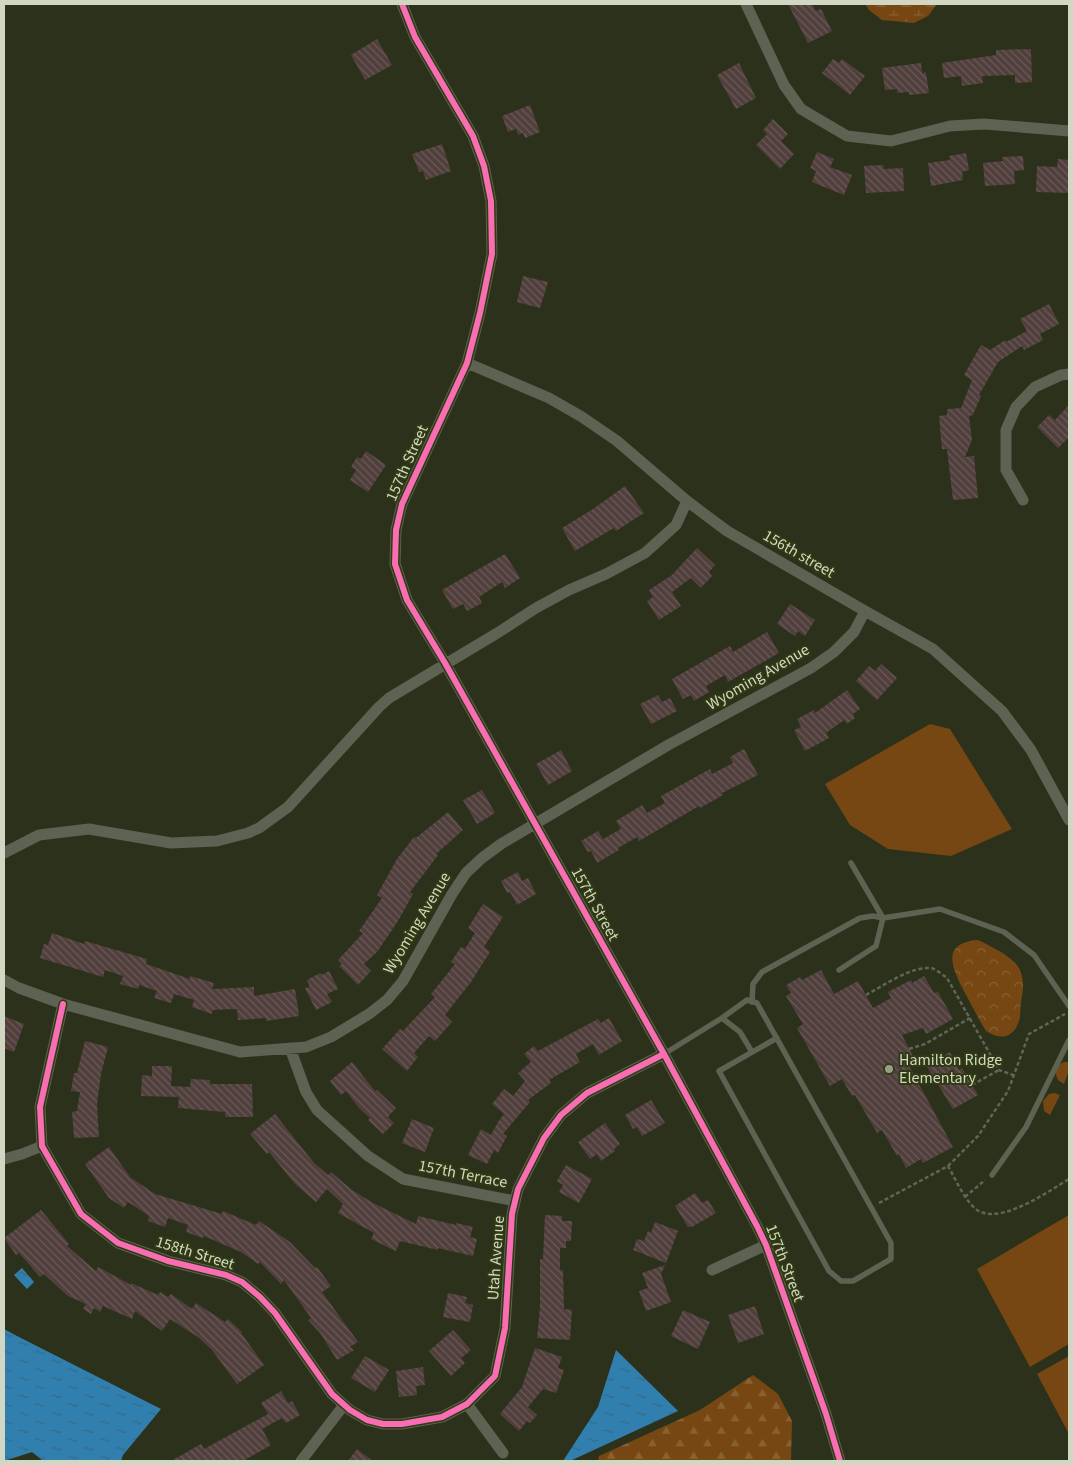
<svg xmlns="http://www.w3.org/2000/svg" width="1073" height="1465" viewBox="0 0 1073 1465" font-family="'Source Sans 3',sans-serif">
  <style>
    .forest { fill: url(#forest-firs) }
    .wetland { fill: url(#wetland-marsh) }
    .park { fill: url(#park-crowns) }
    .pitch { fill: #764712 }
    .water { fill: url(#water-ripples) }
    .building { fill: url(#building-back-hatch) }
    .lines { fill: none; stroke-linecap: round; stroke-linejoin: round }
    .path { stroke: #616457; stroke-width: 2.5; stroke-dasharray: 4 2.5; stroke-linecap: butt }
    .service { stroke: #5d6252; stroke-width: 5.5 }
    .minor { stroke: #5d6252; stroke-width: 11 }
    .cycleway-casing { stroke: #303a13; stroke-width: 9 }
    .cycleway { stroke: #f96db3; stroke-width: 6 }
    .poi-dot { fill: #979d88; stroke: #303a13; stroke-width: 2 }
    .labels { text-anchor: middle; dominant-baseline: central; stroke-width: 4; stroke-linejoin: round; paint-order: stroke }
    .street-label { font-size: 16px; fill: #d1d7c2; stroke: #303a13 }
    .poi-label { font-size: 16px; fill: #d1d7c2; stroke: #303a13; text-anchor: start }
  </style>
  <defs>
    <pattern id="forest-firs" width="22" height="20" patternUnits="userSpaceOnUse" patternTransform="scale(1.25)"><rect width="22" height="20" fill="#764712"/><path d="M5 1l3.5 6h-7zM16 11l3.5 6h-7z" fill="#886133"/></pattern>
    <pattern id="wetland-marsh" width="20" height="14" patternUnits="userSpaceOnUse" patternTransform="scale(1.25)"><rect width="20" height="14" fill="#764712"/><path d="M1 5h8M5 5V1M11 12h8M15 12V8" fill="none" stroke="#886133"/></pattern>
    <pattern id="park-crowns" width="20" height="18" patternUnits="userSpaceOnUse" patternTransform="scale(1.25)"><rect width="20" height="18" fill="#764712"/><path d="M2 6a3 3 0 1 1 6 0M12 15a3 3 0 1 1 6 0" fill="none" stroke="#886133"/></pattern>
    <pattern id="water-ripples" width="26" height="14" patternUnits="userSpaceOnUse" patternTransform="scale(1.25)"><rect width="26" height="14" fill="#317faf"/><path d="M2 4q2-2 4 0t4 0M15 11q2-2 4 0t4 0" fill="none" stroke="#366986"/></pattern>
    <pattern id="building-back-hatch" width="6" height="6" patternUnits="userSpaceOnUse" patternTransform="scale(1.25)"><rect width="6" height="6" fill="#513f3d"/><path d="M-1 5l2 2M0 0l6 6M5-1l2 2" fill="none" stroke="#695a57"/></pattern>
  </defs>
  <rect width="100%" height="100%" fill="#2c311c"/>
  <!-- forest -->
  <path class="forest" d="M753,1375L778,1394L792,1421L791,1461H598L599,1456L700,1410Z"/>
  <!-- wetland -->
  <path class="wetland" d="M865,4H937L928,16L914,23L882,20L869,10Z"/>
  <!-- park -->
  <path class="park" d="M978,940C990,946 1012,956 1019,968C1025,980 1023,990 1021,1002C1020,1008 1021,1015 1019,1021C1013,1039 999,1040 986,1031C978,1018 972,1006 965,993C953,970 939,943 978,940Z"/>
  <!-- pitch -->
  <path class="pitch" d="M930,724L950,729L1012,829L951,856L888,849L850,825L825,784Z
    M1064,1062H1069V1070L1064,1084L1058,1080C1054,1072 1056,1066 1064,1062Z
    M1055,1093L1060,1095L1050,1115L1044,1111L1043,1101L1049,1094Z
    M1069,1215V1344L1030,1367L977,1269Z
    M1069,1356V1434L1037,1374Z"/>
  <!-- water -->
  <path class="water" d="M22,1268L34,1282L27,1289L14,1275Z
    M4,1329L17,1336L161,1409L123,1455L121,1461H43L32,1452L4,1461Z
    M616,1350L678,1411L570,1461H563L598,1407Z"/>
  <!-- building -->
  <path class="building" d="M788,4H812L816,11L821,9L832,31L808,43Z
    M377,39L392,65L365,80L351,55Z
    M1031,49L1032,82L1015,83V75L982,76L983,83L962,86L961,76L944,78L942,63L996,55V50Z
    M833,59L839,63L842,59L865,76L850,95L822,73Z
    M739,63L756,98L736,109L717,75Z
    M921,63L922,73L926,72L929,93L909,95V92L897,93V89L885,90L882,68Z
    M530,105L540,132L525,138L523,133L518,135L516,129L508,132L502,116Z
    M773,119L788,134L781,141L794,154L780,169L756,145L767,134L763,130Z
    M442,144L451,171L426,180L423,171L419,172L412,154Z
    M817,152L834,159L830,167L852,175L844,195L812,182L816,171L810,168Z
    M966,153L969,170L962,172L963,180L931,186L928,163L950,160L949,156Z
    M1023,156L1024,170L1014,171L1015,184L985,186L983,163L1003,161L1002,157Z
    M1058,159L1069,160V193L1036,192L1037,166L1057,167Z
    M883,165L884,169L903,168L904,191L866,193L864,166Z
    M523,276L548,282L540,308L517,302Z
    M1049,304L1059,324L1040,334L1043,340L1024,350L1022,346L998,362L979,395L981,396L973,415L969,416L972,440L965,457L974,456L978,498L953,500L947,449H942L939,416L947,415V409L961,408L972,380L964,375L981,345L990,350L1005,340L1006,342L1027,331L1020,319Z
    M1069,405V437L1058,448L1037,427L1049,415L1055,420Z
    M366,451L386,465L368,492L350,480L356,470L351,467L357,457L361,459Z
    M625,486L644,513L616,531L614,528L575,551L562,528L593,509Z
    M697,548L715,565L709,572L712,576L701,588L691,578L672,592L681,606L659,620L647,601L653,597L649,590L672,575Z
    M505,554L520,578L505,588L502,582L479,597L482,603L467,611L463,604L453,609L442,590Z
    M790,604L815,620L805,636L798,631L795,636L777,624Z
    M767,632L779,653L728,682L725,675L706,686L709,692L694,701L691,695L683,699L672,679L730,646L733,652Z
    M881,664L897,678L877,700L856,681L869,666L875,671Z
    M847,690L860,709L853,714L855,718L847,724L844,720L826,733L829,738L805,751L794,730L801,727L797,719L814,710L815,713Z
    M658,695L662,702L670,698L677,711L651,724L640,704Z
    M744,749L758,775L722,793L723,795L700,808L699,806L639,841L637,837L618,848L619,850L597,863L591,851L588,852L581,841L598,831L603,839L621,829L616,821L642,805L647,813L665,803L661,796L710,769L712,774L733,763L730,757Z
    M561,750L572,771L548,785L536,764Z
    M482,790L495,813L477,824L463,800Z
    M448,812L463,830L436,854L438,855L410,892L413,894L398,921L377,952L364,964L371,971L358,985L339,966L342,964L338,960L363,933L359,931L382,898L377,895L397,859L414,837L416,838Z
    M518,872L522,881L528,878L536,894L517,905L510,892L507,893L501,881Z
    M483,904L503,917L484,947L490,952L471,982L445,1015L452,1022L435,1041L429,1036L414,1053L418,1057L407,1071L382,1049L400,1029L403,1031L435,997L431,994L455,964L451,962L461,947L465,949L475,933L468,928Z
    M52,933L84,944L85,941L147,959L146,964L190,979V976L214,983L212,989L254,987V996L295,989L299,1016L266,1021V1018L238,1020L237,1009L213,1010L212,1014L192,1007L194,1000L174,994L171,1003L154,998L157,991L139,985L138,989L120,984L123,976L105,970L103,977L40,958L44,944L48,945Z
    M821,970L834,994L858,981L873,1008L891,998L888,992L911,980L912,983L924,976L934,993L938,992L953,1019L926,1034L923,1028L902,1035L914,1058L907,1062L953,1147L923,1163L921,1159L906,1168L899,1154L897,1156L882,1130L877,1133L855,1095L852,1096L842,1079L830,1086L797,1028L803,1024L786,996L791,993L786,985L800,977L802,980Z
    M329,971L338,989L327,994L332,1002L316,1010L305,988L310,987L307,980L320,973L322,975Z
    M4,1016L24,1024L14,1052L4,1048Z
    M609,1018L622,1041L599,1055L593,1044L576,1054L580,1062L549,1080L551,1083L528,1100L530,1102L503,1134L507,1136L498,1153L494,1150L487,1164L468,1155L481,1129L491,1135L498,1122L504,1114L492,1104L504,1089L513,1096L525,1081L518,1073L531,1062L524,1054L534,1046L538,1051L598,1019L601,1023Z
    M85,1041L108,1047L101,1074L97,1104L99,1137L74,1138L72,1112L77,1111L80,1092L71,1091L74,1073H77Z
    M950,1052L959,1070L962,1068L978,1095L953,1109L924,1062L936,1056L938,1059Z
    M352,1062L375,1091L377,1090L396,1108L388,1117L394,1123L383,1134L368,1120L370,1118L359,1108L346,1091L341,1095L330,1081Z
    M152,1066H172L171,1086L190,1087L191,1079L210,1080V1084H252L253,1117H225V1112L178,1108L179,1097L141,1096L142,1075L152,1076Z
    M651,1100L665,1123L642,1136L637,1127L633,1129L625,1115Z
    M275,1114L314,1163L328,1175L331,1172L352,1190L373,1203L416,1224L418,1216L456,1225V1223L473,1227L470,1237L477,1239L473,1256L438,1248V1250L400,1241L396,1251L371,1239L374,1233L338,1213L343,1204L327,1189L316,1202L295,1184L269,1152L267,1154L250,1134Z
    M412,1119L434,1128L425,1152L402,1143Z
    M605,1123L620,1144L614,1149L615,1151L601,1161L597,1154L590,1159L578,1142Z
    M109,1147L130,1177L155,1194L222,1214L223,1211L256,1225L259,1221L290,1242L315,1268L317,1267L331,1286L322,1292L358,1342L350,1347L354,1350L337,1360L320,1333L308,1320L311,1318L284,1280L281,1284L260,1262L258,1264L241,1252L204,1236L203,1238L186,1232L188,1225L168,1218L165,1227L148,1221L149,1216L128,1202L124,1208L109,1198L85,1164Z
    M566,1165L592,1179L579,1203L559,1192L563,1185L557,1181Z
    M695,1193L702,1203L708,1200L716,1213L692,1227H688L675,1206Z
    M41,1210L69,1244L67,1246L96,1271L98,1267L131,1285V1283L158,1295L160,1292L168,1297L171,1294L192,1309L196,1303L225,1322L228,1319L242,1332L241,1333L264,1365L237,1384L212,1350L198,1337L170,1319L162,1331L135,1311L132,1319L103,1306L100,1312L94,1308L91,1314L83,1309L86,1304L68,1296L44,1274L40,1277L19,1253L16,1255L4,1238Z
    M545,1215L562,1216V1221H572L571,1241H566V1248H560V1270H563L564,1309L572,1310L570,1340L537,1338L540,1307V1259H543Z
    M655,1222L678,1231L666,1263L633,1250L637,1239L644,1241L648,1231L651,1233Z
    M665,1265L661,1274L671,1302L646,1311L639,1291L648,1288L642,1273Z
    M448,1293L467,1297L465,1303L473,1305L470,1322L443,1317Z
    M755,1306L764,1334L738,1343L728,1315Z
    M683,1310L710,1322L698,1349L671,1336Z
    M453,1330L471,1350L461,1358L465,1363L451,1376L429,1351Z
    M535,1348L562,1357L558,1368L564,1370L556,1393L543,1389L528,1407L537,1415L530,1423L527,1421L519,1431L500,1414L522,1387Z
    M365,1356L389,1370L375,1392L351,1378Z
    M423,1367L425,1385L416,1386L417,1395L399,1397L396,1371Z
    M281,1391L288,1403L292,1401L300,1415L286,1423L282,1418L262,1429L271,1445L243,1461H171L201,1444L204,1449L268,1414L261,1403Z
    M357,1449L373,1461H348Z"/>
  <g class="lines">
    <!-- path -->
    <path class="path" d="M866,995C883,986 916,963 934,969C938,971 943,975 947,978L999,1070L1013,1075
      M909,1049L925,1044L970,1018
      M972,1085L999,1070
      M948,1166L978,1136L1008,1091L1029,1034L1065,1014
      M965,1197L985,1180
      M879,1203L948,1166C955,1178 968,1208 981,1212C1005,1222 1049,1191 1069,1179"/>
    <!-- service -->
    <path class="service" d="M839,970L876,946L883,918L851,863
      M752,1002L753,984L762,972L860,918L873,916L883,918L940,909L1004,932L1034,955L1069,1006
      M722,1018L740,1032L752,1052
      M664,1054L722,1018L747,1000L757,1003L891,1243V1259L853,1281H841L829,1271L719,1071L777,1038
      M992,1175L1026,1127L1069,1040"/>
    <!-- minor -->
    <path class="minor" d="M402,4L415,37L473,136L484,166L491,201L492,254L480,313L467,363L402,504L396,530L395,564L407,600L445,663L664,1054L757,1226L766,1245L826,1414L840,1461
      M746,4L784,85L801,109L847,136L891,141L950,126L984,124L1069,131
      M467,363L549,398L582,417L617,441L687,501L727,531L865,611L933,649L1002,711L1031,750L1069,820
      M1023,500L1006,470V430L1016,407L1035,387L1061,375L1069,374
      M4,853L39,835L89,829L171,843L217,841L248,833L259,828L288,807L379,707L389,698L499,632L536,608L569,590L606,574L645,553L676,525L687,501
      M4,980L19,988L63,1004L240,1052L306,1047L331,1037L369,1014L387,1000L403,981L452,894L466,873L482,858L501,844L670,744L811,668L834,652L854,632L865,611
      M63,1004L40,1107L42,1146L81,1214L118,1243L168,1261L226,1275L242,1282L260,1297L275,1313L332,1394L350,1410L367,1420L383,1424H402L442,1417L467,1404L495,1376L505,1328L512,1214L518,1189L544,1138L561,1115L587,1093L664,1054
      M290,1048L306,1092L317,1110L368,1156L403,1179L515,1201
      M4,1159L22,1154L42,1146
      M712,1270L766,1245
      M467,1404L503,1453
      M301,1461L344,1405"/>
    <defs>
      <path id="cycleway" d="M402,4L415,37L473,136L484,166L491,201L492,254L480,313L467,363L402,504L396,530L395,564L407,600L445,663L664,1054L757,1226L766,1245L826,1414L840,1461
        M63,1004L40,1107L42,1146L81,1214L118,1243L168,1261L226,1275L242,1282L260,1297L275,1313L332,1394L350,1410L367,1420L383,1424H402L442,1417L467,1404L495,1376L505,1328L512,1214L518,1189L544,1138L561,1115L587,1093L664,1054"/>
    </defs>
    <!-- cycleway casing -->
    <use href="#cycleway" class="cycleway-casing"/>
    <!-- cycleway -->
    <use href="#cycleway" class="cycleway"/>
  </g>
  <!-- markers -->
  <circle class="poi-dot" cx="889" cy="1069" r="5"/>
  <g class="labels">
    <!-- street labels -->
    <g class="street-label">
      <text transform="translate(407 463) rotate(-66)">157th Street</text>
      <text transform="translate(799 554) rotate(30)">156th street</text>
      <text transform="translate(758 677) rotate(-30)">Wyoming Avenue</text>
      <text transform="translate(595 904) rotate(61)">157th Street</text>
      <text transform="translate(417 923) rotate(-59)">Wyoming Avenue</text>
      <text transform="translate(463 1174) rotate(11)">157th Terrace</text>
      <text transform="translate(195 1253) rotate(17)">158th Street</text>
      <text transform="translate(496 1258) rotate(-86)">Utah Avenue</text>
      <text transform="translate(785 1263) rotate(69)">157th Street</text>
    </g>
    <!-- poi labels -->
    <g class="poi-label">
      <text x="899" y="1060">Hamilton Ridge<tspan x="899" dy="18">Elementary</tspan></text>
    </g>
  </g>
  <!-- border -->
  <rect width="1073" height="1465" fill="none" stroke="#d1d7c2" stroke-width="10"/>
</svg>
